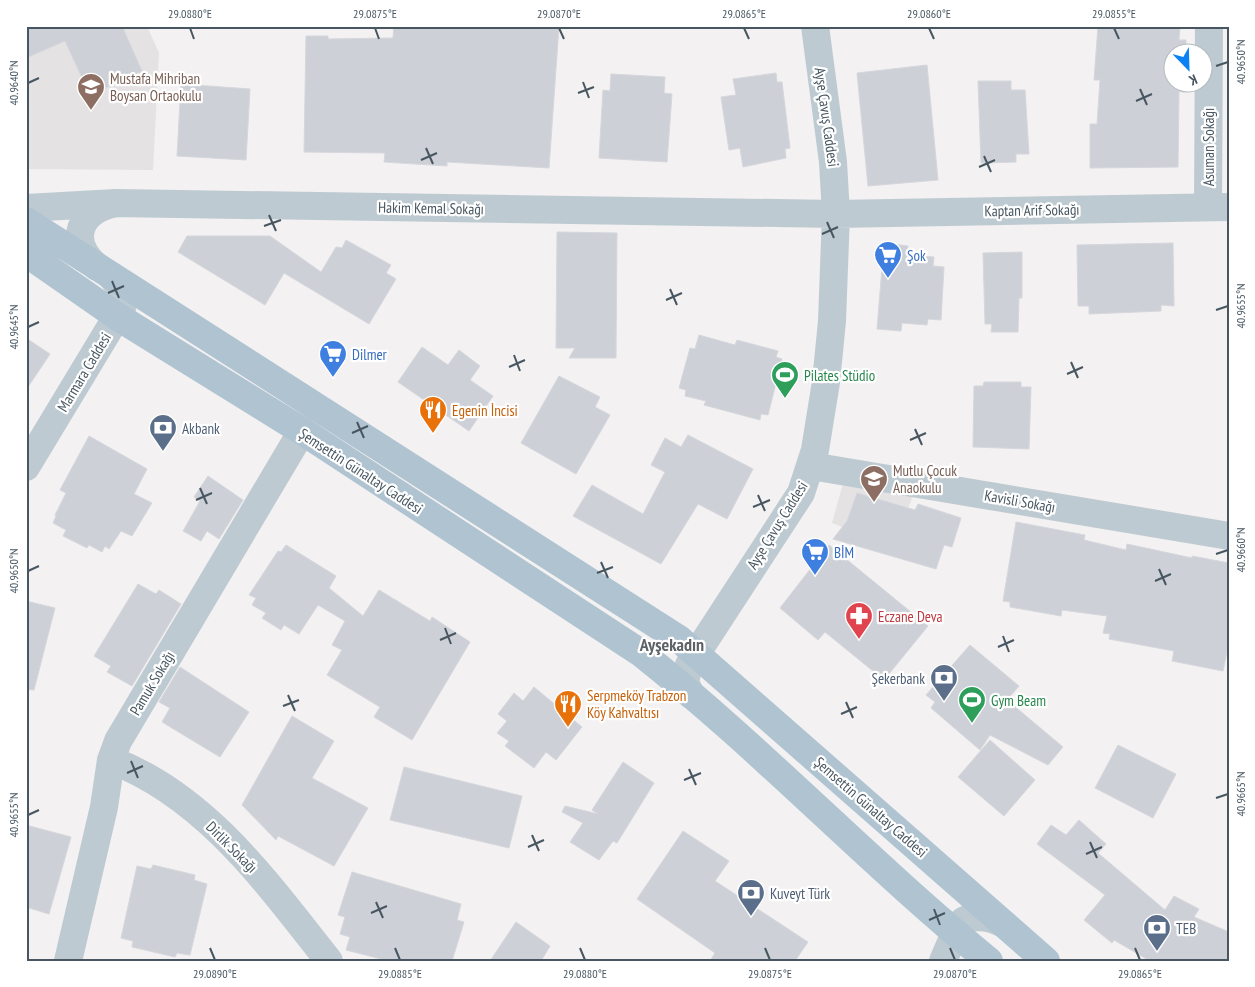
<svg xmlns="http://www.w3.org/2000/svg" width="1255" height="987" viewBox="0 0 1255 987" font-family="'PT Sans Narrow',sans-serif">
  <style>
    .education { fill: #e4e2e3 }
    .building { fill: #cdd0d6; stroke: #d5d7dd }
    .lines { fill: none; stroke-linecap: round; stroke-linejoin: round }
    .minor { stroke: #becad1; stroke-width: 28 }
    .tertiary { stroke: #becad1; stroke-width: 28 }
    .primary { stroke: #afc3d1; stroke-width: 28 }
    .ticks { fill: none; stroke: #475660; stroke-width: 2 }
    .labels { text-anchor: middle; dominant-baseline: central; stroke-width: 4.5; stroke-linejoin: round; paint-order: stroke }
    .education-label { font-size: 15px; fill: #785e54; stroke: #fff; text-anchor: start }
    .street-label { font-size: 15px; fill: #475660; stroke: #fff }
    .shop-label { font-size: 15px; fill: #366cbe; stroke: #fff; text-anchor: start }
    .leisure-label { font-size: 15px; fill: #27864d; stroke: #fff; text-anchor: start }
    .food-label { font-size: 15px; fill: #c56008; stroke: #fff; text-anchor: start }
    .service-label { font-size: 15px; fill: #4e5e75; stroke: #fff; text-anchor: start }
    .health-label { font-size: 15px; fill: #be3a42; stroke: #fff; text-anchor: start }
    .quarter-label { font-size: 18px; font-weight: bold; fill: #5d6267; stroke: #fff }
    .neatline { fill: none; stroke: #475660; stroke-width: 2 }
    .ticks-label { font-size: 12px; text-anchor: middle; fill: #475660 }
  </style>
  <rect width="100%" height="100%" fill="#f3f1f1"/>
  <!-- education -->
  <path class="education" d="M26,26H147L159,53L153,170L26,169Z
    M847,469L918,483L893,547L832,523Z"/>
  <!-- building -->
  <path class="building" d="M26,26H122L142,71L90,95L65,41L26,58Z
    M394,26H559L549,168L447,162V166L384,162L385,153L304,152L306,36H328V39L393,38Z
    M1098,26H1180L1179,40H1186V52H1172V82H1184L1183,92L1179,91L1178,167L1090,168V124H1097L1100,80H1094Z
    M927,65L938,180L868,186L857,73Z
    M776,73L777,82H782L790,148L785,149L786,158L743,167L740,148L729,150L721,97L736,95L733,79Z
    M611,74L665,77L664,93L672,94L667,162L599,158L603,90L610,91Z
    M978,81H1011V90H1025L1029,154H1016V162L981,163Z
    M181,84L250,89L246,160L177,156Z
    M557,232L617,233L616,358H569L575,348H556Z
    M187,236H270L321,272L336,247L342,248L346,240L391,265L386,273L396,279L369,324L284,273L265,305L178,252Z
    M884,243L908,246L907,255L934,257L933,266L944,267L941,320L928,319L927,325L902,323L901,331L877,329Z
    M1173,243L1174,306L1161,305V311L1089,314V306H1078L1077,245Z
    M1022,252V298H1019L1018,332H991L992,324H985L983,253Z
    M699,335L735,345L737,340L778,351L776,357L782,359L768,415L761,414L760,420L704,405L706,401L685,396L686,390L679,388L690,348L695,349Z
    M26,338L50,354L26,390Z
    M422,347L448,365L459,350L480,366L470,380L493,396L469,431L398,382Z
    M559,376L600,397L595,407L610,415L576,474L521,443Z
    M984,382H1021V387H1031L1029,449L973,447L974,386H983Z
    M688,435L753,469L727,519L698,504L661,564L573,516L592,485L643,514L665,472L651,465L665,438L681,447Z
    M89,436L147,469L134,494L152,503L132,536L121,531L109,549L105,546L102,552L89,545L87,548L63,536L66,530L53,523L56,516L55,515L66,493L60,490Z
    M208,476L243,500L219,539L207,531L201,541L183,531L200,501L194,497Z
    M857,493L915,510L918,504L961,518L952,547L944,545L936,569L833,539L847,521Z
    M1016,522L1085,535L1084,540L1126,550L1127,544L1192,558V556L1229,563V642L1223,671L1172,661L1174,651L1109,639L1110,634L1103,633L1107,616L1062,610L1061,616L1010,607V602L1003,601Z
    M286,545L336,576L329,588L363,616L379,590L430,621L432,617L470,642L412,740L374,717L380,707L327,675L342,650L332,645L345,621L318,605L299,634L284,625L281,630L262,618L266,613L252,605L256,598L249,595L278,551L281,552Z
    M829,545L928,626L884,680L825,632L818,640L780,608Z
    M138,584L156,594L159,590L181,604L132,686L107,672L111,666L94,656Z
    M26,601L55,608L34,690L26,689Z
    M970,645L1019,686L1007,700L1063,747L1048,765L990,735L980,750L931,708L935,702L926,695Z
    M180,667L249,712L220,757L162,722L170,708L159,702Z
    M534,687L582,727L556,760L546,752L534,768L505,746L509,741L497,733L507,721L498,714L514,693L523,701Z
    M292,716L334,741L312,778L368,808L334,866L278,836L276,840L242,805Z
    M990,740L1035,780L1004,816L958,777Z
    M1118,745L1176,774L1153,818L1095,788Z
    M623,762L654,783L617,843L613,841L599,860L570,842L583,823L562,812L565,806L598,814L592,810Z
    M404,767L522,796L509,848L390,820Z
    M1079,820L1106,844L1098,853L1165,910L1174,896L1199,909L1194,917L1229,932V961H1150L1114,940L1112,943L1084,920L1105,895L1037,844L1051,825L1066,835Z
    M26,825L71,837L49,914L26,907Z
    M683,831L729,861L715,881L808,942L795,961H710L715,953L637,899Z
    M153,865L195,875L194,880L207,884L190,955L177,953L175,957L132,947L133,941L121,938L137,866L151,869Z
    M352,872L461,904L457,920L464,922L452,961H389L346,950L350,937L340,934L345,917L338,915Z
    M516,922L550,946L541,961H490Z"/>
  <g class="lines">
    <!-- minor -->
    <path class="minor" d="M1208,207L1209,26
      M97,267C67,241 79,210 116,203
      M811,466L1229,536
      M26,467L122,308L124,292L111,276
      M111,760C206,796 268,884 329,961
      M955,933C961,911 989,916 1004,924
      M68,961L104,807L111,760L118,741L302,431"/>
    <!-- tertiary -->
    <path class="tertiary" d="M26,208L116,203L836,214L1229,207
      M691,695L685,682L689,665L801,493L815,450L826,382L832,321L836,214L833,162L815,26
      M943,961L955,933"/>
    <!-- primary -->
    <path class="primary" d="M26,221L679,639L1046,961
      M26,253L118,317L302,431L641,653C762,749 869,863 989,961"/>
  </g>
  <!-- ticks -->
  <path class="ticks" d="M190,28L194,39M375,28L379,39M559,28L564,39M744,28L749,39M929,28L934,39M1114,28L1119,39M1216,66L1228,62M583,82L589,98M28,83L39,78M1140,89L1147,105M578,93L594,87M1136,101L1152,94M426,148L433,164M984,156L991,172M421,160L437,153M979,167L995,160M269,215L276,231M827,222L834,238M264,226L281,220M822,234L838,227M112,281L119,298M670,289L677,305M108,293L124,286M666,300L682,293M1216,310L1228,306M28,327L39,322M514,355L520,371M1071,362L1078,378M509,367L525,360M1067,374L1083,367M357,422L364,438M915,429L922,445M352,433L368,426M910,440L926,433M200,488L207,504M758,495L765,511M196,500L212,493M753,507L770,500M1216,554L1228,550M601,562L608,578M1159,569L1166,585M28,571L39,566M597,573L613,567M1155,581L1171,574M445,628L451,644M1003,636L1009,652M440,640L456,633M998,647L1014,640M288,695L295,711M846,702L853,718M283,706L299,700M841,714L857,707M131,761L138,778M689,769L696,785M127,773L143,766M684,780L701,773M1216,798L1228,794M28,815L39,810M532,835L539,851M1090,842L1097,858M528,847L544,840M1086,854L1102,847M376,902L383,918M934,909L940,925M371,913L387,906M929,920L945,913M210,948L215,960M395,948L400,960M580,948L585,960M765,948L770,960M950,948L955,960M1135,948L1140,960"/>
  <!-- icons -->
  <defs>
    <symbol id="school-pin" viewBox="-11 -11 22 30"><path d="M0 17L-7.5 6A9.5 9.5 0 1 1 7.5 6Z" fill="#8d6e63" stroke="#fff"/><path d="M0-5L7-2L0 1L-7-2ZM-4 1L0 2.5L4 1V4Q0 6-4 4Z" fill="#fff"/></symbol>
    <symbol id="supermarket-pin" viewBox="-11 -11 22 30"><path d="M0 17L-7.5 6A9.5 9.5 0 1 1 7.5 6Z" fill="#3f7fe0" stroke="#fff"/><path d="M-6-5.5h2.5l.6 2H6L4.5 2H-2.5L-4.4-4H-6ZM-1.5 3.2a1.3 1.3 0 1 0 .1 0ZM3 3.2a1.3 1.3 0 1 0 .1 0Z" fill="#fff"/></symbol>
    <symbol id="stadium-pin" viewBox="-11 -11 22 30"><path d="M0 17L-7.5 6A9.5 9.5 0 1 1 7.5 6Z" fill="#2e9e5b" stroke="#fff"/><path d="M0-5a6.5 5 0 1 0 0 10a6.5 5 0 1 0 0-10ZM-3.5-1.8h7v3.6h-7Z" fill="#fff"/></symbol>
    <symbol id="restaurant-pin" viewBox="-11 -11 22 30"><path d="M0 17L-7.5 6A9.5 9.5 0 1 1 7.5 6Z" fill="#e8710a" stroke="#fff"/><path d="M-5-6h1v4h1v-4h1v4h1v-4h1v5L-1.5 .5V6h-2V.5L-5-1ZM5-6V6H3V1.5H1.5Q1.5-4 5-6Z" fill="#fff"/></symbol>
    <symbol id="bank-pin" viewBox="-11 -11 22 30"><path d="M0 17L-7.5 6A9.5 9.5 0 1 1 7.5 6Z" fill="#5c6f8a" stroke="#fff"/><path d="M-6-4H6V4H-6ZM0-2.3a2.3 2.3 0 1 0 0 4.6a2.3 2.3 0 1 0 0-4.6Z" fill="#fff"/></symbol>
    <symbol id="pharmacy-pin" viewBox="-11 -11 22 30"><path d="M0 17L-7.5 6A9.5 9.5 0 1 1 7.5 6Z" fill="#e0444e" stroke="#fff"/><path d="M-2-6h4v4h4v4h-4v4h-4v-4h-4v-4h4Z" fill="#fff"/></symbol>
  </defs>
  <g fill-rule="evenodd">
    <use href="#school-pin" x="75" y="71" width="32" height="43"/>
    <use href="#supermarket-pin" x="872" y="239" width="32" height="43"/>
    <use href="#supermarket-pin" x="317" y="338" width="32" height="43"/>
    <use href="#stadium-pin" x="769" y="359" width="32" height="43"/>
    <use href="#restaurant-pin" x="417" y="394" width="32" height="43"/>
    <use href="#bank-pin" x="147" y="412" width="32" height="43"/>
    <use href="#school-pin" x="858" y="463" width="32" height="43"/>
    <use href="#supermarket-pin" x="799" y="536" width="32" height="43"/>
    <use href="#pharmacy-pin" x="843" y="600" width="32" height="43"/>
    <use href="#bank-pin" x="928" y="662" width="32" height="43"/>
    <use href="#stadium-pin" x="956" y="684" width="32" height="43"/>
    <use href="#restaurant-pin" x="552" y="688" width="32" height="43"/>
    <use href="#bank-pin" x="735" y="877" width="32" height="43"/>
    <use href="#bank-pin" x="1141" y="912" width="32" height="43"/>
  </g>
  <g class="labels">
    <!-- education labels -->
    <g class="education-label">
      <text x="110" y="78">Mustafa Mihriban<tspan x="110" dy="17">Boysan Ortaokulu</tspan></text>
      <text x="893" y="470">Mutlu Çocuk<tspan x="893" dy="17">Anaokulu</tspan></text>
    </g>
    <!-- street labels -->
    <g class="street-label">
      <text transform="translate(827 117) rotate(82)">Ayşe Çavuş Caddesi</text>
      <text transform="translate(1208 147) rotate(-90)">Asuman Sokağı</text>
      <text transform="translate(431 208) rotate(1)">Hakim Kemal Sokağı</text>
      <text transform="translate(1032 210) rotate(-1)">Kaptan Arif Sokağı</text>
      <text transform="translate(84 372) rotate(-59)">Marmara Caddesi</text>
      <text transform="translate(361 471) rotate(33)">Şemsettin Günaltay Caddesi</text>
      <text transform="translate(1020 501) rotate(10)">Kavisli Sokağı</text>
      <text transform="translate(777 525) rotate(-58)">Ayşe Çavuş Caddesi</text>
      <text transform="translate(152 683) rotate(-59)">Pamuk Sokağı</text>
      <text transform="translate(871 807) rotate(41)">Şemsettin Günaltay Caddesi</text>
      <text transform="translate(232 847) rotate(45)">Dirlik Sokağı</text>
    </g>
    <!-- shop labels -->
    <g class="shop-label">
      <text x="907" y="255">Şok</text>
      <text x="352" y="354">Dilmer</text>
      <text x="834" y="552">BİM</text>
    </g>
    <!-- leisure labels -->
    <g class="leisure-label">
      <text x="804" y="375">Pilates Stüdio</text>
      <text x="991" y="700">Gym Beam</text>
    </g>
    <!-- food labels -->
    <g class="food-label">
      <text x="452" y="410">Egenin İncisi</text>
      <text x="587" y="695">Serpmeköy Trabzon<tspan x="587" dy="17">Köy Kahvaltısı</tspan></text>
    </g>
    <!-- service labels -->
    <g class="service-label">
      <text x="182" y="428">Akbank</text>
      <text x="925" y="678" text-anchor="end">Şekerbank</text>
      <text x="770" y="893">Kuveyt Türk</text>
      <text x="1176" y="928">TEB</text>
    </g>
    <!-- health labels -->
    <g class="health-label">
      <text x="878" y="616">Eczane Deva</text>
    </g>
    <!-- quarter labels -->
    <g class="quarter-label">
      <text x="672" y="644">Ayşekadın</text>
    </g>
  </g>
  <!-- border -->
  <rect width="1255" height="987" fill="none" stroke="#ffffff" stroke-width="55"/>
  <!-- north arrow -->
  <g transform="translate(1188 68) rotate(157)"><circle r="24" fill="#ffffff" stroke="#b5bbbf"/>
  <path d="M0-4L9 19L0 12L-9 19Z" fill="#0c81f3"/>
  <text y="-8" font-size="14" font-weight="bold" text-anchor="middle" fill="#475660">K</text>
  </g>
  <rect x="28" y="28" width="1200" height="932" class="neatline"/>
  <g class="ticks-label">
    <text x="190" y="18">29.0880°E</text>
    <text x="375" y="18">29.0875°E</text>
    <text x="559" y="18">29.0870°E</text>
    <text x="744" y="18">29.0865°E</text>
    <text x="929" y="18">29.0860°E</text>
    <text x="1114" y="18">29.0855°E</text>
    <text transform="translate(1241 62) rotate(-90)" y="4">40.9650°N</text>
    <text transform="translate(14 83) rotate(-90)" y="4">40.9640°N</text>
    <text transform="translate(1241 306) rotate(-90)" y="4">40.9655°N</text>
    <text transform="translate(14 327) rotate(-90)" y="4">40.9645°N</text>
    <text transform="translate(1241 550) rotate(-90)" y="4">40.9660°N</text>
    <text transform="translate(14 571) rotate(-90)" y="4">40.9650°N</text>
    <text transform="translate(1241 794) rotate(-90)" y="4">40.9665°N</text>
    <text transform="translate(14 815) rotate(-90)" y="4">40.9655°N</text>
    <text x="215" y="978">29.0890°E</text>
    <text x="400" y="978">29.0885°E</text>
    <text x="585" y="978">29.0880°E</text>
    <text x="770" y="978">29.0875°E</text>
    <text x="955" y="978">29.0870°E</text>
    <text x="1140" y="978">29.0865°E</text>
  </g>
</svg>
